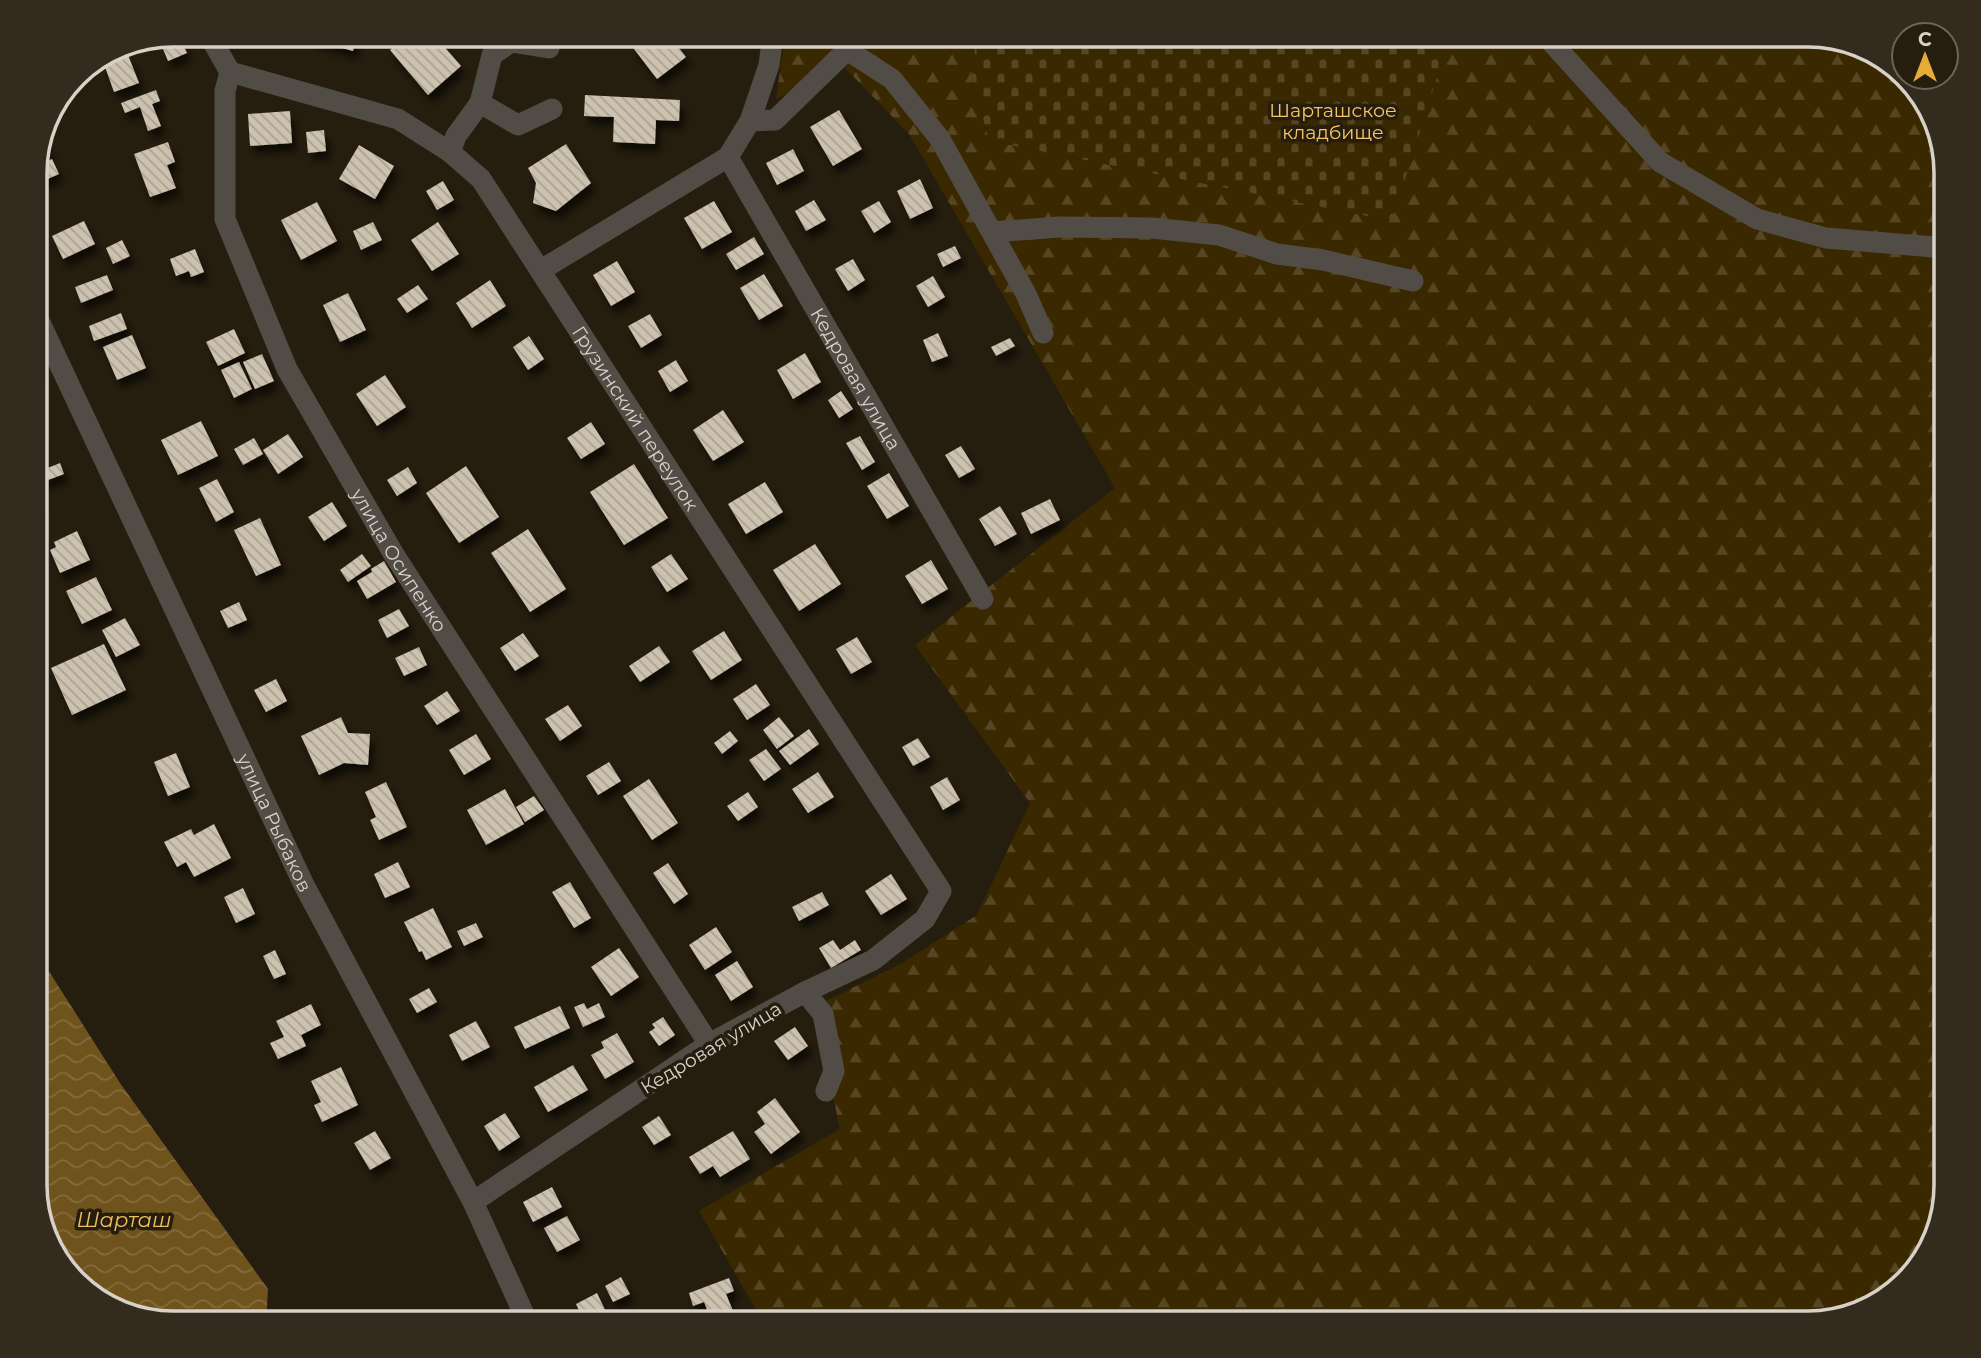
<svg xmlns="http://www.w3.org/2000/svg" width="1981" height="1358" viewBox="0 0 1981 1358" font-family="Montserrat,sans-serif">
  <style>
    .forest { fill: url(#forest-firs) }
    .cemetery { fill: url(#cemetery-stones) }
    .water { fill: url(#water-waves) }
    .building { fill: url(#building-back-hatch); filter: url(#shadow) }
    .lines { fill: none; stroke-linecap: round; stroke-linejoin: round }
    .minor { stroke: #514d46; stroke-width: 21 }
    .labels { text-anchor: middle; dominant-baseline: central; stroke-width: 7; stroke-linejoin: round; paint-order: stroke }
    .park-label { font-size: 19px; fill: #f7c462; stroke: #251d0e }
    .street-label { font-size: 19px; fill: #d7d1c8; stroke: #251d0e }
    .water-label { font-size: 21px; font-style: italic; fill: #f1be5c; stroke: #251d0e }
    .rim { fill: none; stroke: #d7d1c8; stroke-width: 3.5 }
  </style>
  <defs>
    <pattern id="forest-firs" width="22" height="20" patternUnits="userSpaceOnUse" patternTransform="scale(1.75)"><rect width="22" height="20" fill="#3a2800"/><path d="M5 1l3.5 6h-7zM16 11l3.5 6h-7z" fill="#564624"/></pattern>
    <pattern id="cemetery-stones" width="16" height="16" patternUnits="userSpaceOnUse" patternTransform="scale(1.75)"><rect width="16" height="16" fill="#3a2800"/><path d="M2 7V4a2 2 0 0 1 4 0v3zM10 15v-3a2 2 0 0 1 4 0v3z" fill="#564624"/></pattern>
    <pattern id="water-waves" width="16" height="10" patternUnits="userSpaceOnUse" patternTransform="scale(1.75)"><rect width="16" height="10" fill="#6f531d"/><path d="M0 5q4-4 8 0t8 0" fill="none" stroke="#836b3c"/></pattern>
    <pattern id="building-back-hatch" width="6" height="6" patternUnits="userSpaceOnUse" patternTransform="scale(1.75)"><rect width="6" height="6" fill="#cdc2af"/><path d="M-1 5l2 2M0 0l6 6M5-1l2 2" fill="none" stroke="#aaa192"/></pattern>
    <filter id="shadow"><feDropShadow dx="4.5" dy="8" stdDeviation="3.5" flood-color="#0009"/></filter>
  </defs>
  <rect width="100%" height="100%" fill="#251d0e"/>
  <!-- forest -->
  <path class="forest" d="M785,35H976L972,86L990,141L1392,221L1450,35H1807L1885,59L1932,112L1946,173V1185L1922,1262L1876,1305L1808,1323H764L699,1211L840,1129L814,1007L902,963L977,915L1030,803L915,645L1115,488L909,134L845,68L776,99Z"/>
  <!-- cemetery -->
  <path class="cemetery" d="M976,35H1450L1392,221L990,141L972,86Z"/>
  <!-- water -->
  <path class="water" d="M35,958L50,973L120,1083L268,1289L266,1323H174L96,1299L53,1253L35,1193Z"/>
  <!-- building -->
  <path class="building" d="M308,35H357L353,51L308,38Z
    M408,35H434L461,66L428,95L390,50Z
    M644,35H669L686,57L657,79L631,45Z
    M182,42L187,53L168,61L163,49Z
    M128,55L139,83L114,92L104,64Z
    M156,90L160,101L152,104L161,126L148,131L140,107L125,113L121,103Z
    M585,95L680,100L679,121L656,120L655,144L613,142L614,117L584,116Z
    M839,110L862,149L833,166L810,127Z
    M290,111L292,143L250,146L248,114Z
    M324,130L326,151L308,153L306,132Z
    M43,136L50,153L37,159L40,146Z
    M168,142L175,162L167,165L176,188L150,197L134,154Z
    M566,144L591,183L556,211L533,203L536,183L528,168Z
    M359,145L394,166L375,199L339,179Z
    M793,149L804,171L777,185L766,163Z
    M52,159L59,174L36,184L35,167Z
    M920,179L933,208L910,219L897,191Z
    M443,181L454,200L437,210L426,191Z
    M814,200L826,220L806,231L795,211Z
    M714,201L732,232L702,249L684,218Z
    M879,201L891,222L874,233L861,211Z
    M317,202L337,241L301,260L281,220Z
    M84,221L95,244L63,259L52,236Z
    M373,222L382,240L361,250L353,231Z
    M438,222L459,254L432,271L411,240Z
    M754,237L764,254L736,270L726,254Z
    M122,240L130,256L113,264L106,248Z
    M955,246L961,258L943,267L937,254Z
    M195,249L204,272L191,277L189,271L176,276L170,259Z
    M853,259L865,280L848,291L835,269Z
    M617,261L635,292L611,306L593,275Z
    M764,274L783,306L759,320L740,288Z
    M107,275L113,290L81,303L75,287Z
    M933,276L945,297L928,307L916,286Z
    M490,280L506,306L472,328L456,303Z
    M418,285L428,299L407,313L397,299Z
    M348,293L366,330L340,342L323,305Z
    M121,313L127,329L94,341L89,326Z
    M650,314L662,335L641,348L628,326Z
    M234,329L245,353L218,366L206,342Z
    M938,333L948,356L932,362L923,340Z
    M132,335L146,368L117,380L103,347Z
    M529,336L544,359L528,370L513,347Z
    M1010,338L1015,346L996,356L991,347Z
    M805,353L821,382L793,399L777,370Z
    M262,354L274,381L255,389L243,362Z
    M676,360L688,381L670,392L658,371Z
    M239,362L252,389L234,398L221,370Z
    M385,375L406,407L377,426L356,394Z
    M841,391L853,409L839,418L828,400Z
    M723,410L744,442L713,461L693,430Z
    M201,421L218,456L178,475L161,440Z
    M591,422L605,444L581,459L567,438Z
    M288,434L303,457L278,474L263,450Z
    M860,436L875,462L862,470L846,443Z
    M254,438L263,454L243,465L234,449Z
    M961,446L975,469L959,478L945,455Z
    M60,463L64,474L35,485V473Z
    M634,464L668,518L624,545L590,492Z
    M466,466L499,517L459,543L426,493Z
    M408,467L417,483L397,496L387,480Z
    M889,473L909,506L887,519L867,486Z
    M217,479L234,512L216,522L199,488Z
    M765,482L783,512L746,534L728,504Z
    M1050,499L1060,520L1031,534L1021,513Z
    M332,502L347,526L324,541L308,517Z
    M1000,506L1017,534L995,546L979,519Z
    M260,518L281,565L256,576L234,530Z
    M528,529L566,589L530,612L491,553Z
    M77,531L90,560L60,573L50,550L56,547L54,542Z
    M815,544L841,584L799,611L773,570Z
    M362,554L371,566L348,582L340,570Z
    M671,554L688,579L667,592L651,567Z
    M931,560L948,589L922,604L905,576Z
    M384,561L396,582L367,599L357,581L372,572L371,569Z
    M96,577L112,610L82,624L66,591Z
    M239,602L247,620L228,628L220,611Z
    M399,609L409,626L387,638L378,620Z
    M125,618L140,645L116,657L102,630Z
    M724,631L742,660L711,680L692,651Z
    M523,633L539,656L515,671L500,648Z
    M857,637L872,662L851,674L836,649Z
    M104,644L126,690L72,715L51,668Z
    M659,646L670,662L640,682L629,666Z
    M419,647L427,665L404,676L395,658Z
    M276,679L287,701L266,712L254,690Z
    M756,684L770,705L747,720L733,699Z
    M447,691L460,711L437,725L424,706Z
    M568,705L582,726L560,741L545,719Z
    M341,717L348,733L370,734L368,765L344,763L319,775L301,736Z
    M779,717L794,736L777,749L763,730Z
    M809,729L819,744L790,765L779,751Z
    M730,731L738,741L722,754L714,743Z
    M476,734L491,759L464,775L449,750Z
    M918,738L930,757L913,766L902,747Z
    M766,749L781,769L764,781L749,760Z
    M176,753L190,787L168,796L154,762Z
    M609,762L621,781L598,795L586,776Z
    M818,772L834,797L808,813L792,789Z
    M947,777L960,800L943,810L930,787Z
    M649,779L678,823L652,840L623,796Z
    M386,782L407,827L379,840L370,820L376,817L365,792Z
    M505,789L524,824L486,845L467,810Z
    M748,792L758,807L738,821L727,806Z
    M534,796L544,810L525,822L516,807Z
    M214,824L231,858L194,877L186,862L177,867L164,842L191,829L194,835Z
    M398,862L410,887L385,898L374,874Z
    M668,863L688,894L674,904L653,873Z
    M891,874L907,899L881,915L865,891Z
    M570,882L591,918L574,928L552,892Z
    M243,888L255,914L236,923L224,897Z
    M822,892L829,905L799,921L792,907Z
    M433,908L452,947L426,960L422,951L419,952L404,922Z
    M476,923L483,937L464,946L457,931Z
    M716,927L732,952L705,970L689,945Z
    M833,940L840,950L855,940L861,950L831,968L819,948Z
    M619,948L639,977L611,996L591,967Z
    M275,950L286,974L274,979L263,956Z
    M737,961L753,987L731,1001L715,975Z
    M429,988L437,1002L417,1013L409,999Z
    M584,1003L587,1009L599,1003L605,1017L583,1027L574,1007Z
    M311,1004L321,1025L301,1035L306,1046L278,1059L270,1043L284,1037L276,1021Z
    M560,1006L570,1028L525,1049L514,1027Z
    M663,1017L675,1035L659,1046L649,1032L655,1028L652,1024Z
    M476,1021L490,1047L462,1061L449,1035Z
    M795,1027L808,1046L788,1060L774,1041Z
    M617,1033L634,1062L605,1079L591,1055L604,1048L601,1042Z
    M573,1065L588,1090L548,1112L534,1087Z
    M341,1067L358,1105L322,1122L314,1105L321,1102L311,1081Z
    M775,1098L800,1132L771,1154L754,1132L765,1124L757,1112Z
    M505,1113L520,1137L499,1151L484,1126Z
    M659,1116L671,1135L654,1145L642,1127Z
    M375,1131L391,1158L370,1170L354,1143Z
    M733,1131L750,1159L720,1177L713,1166L700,1174L689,1157Z
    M552,1187L562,1207L533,1222L523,1202Z
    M567,1216L580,1240L557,1252L544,1228Z
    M621,1277L630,1294L613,1302L605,1286Z
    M729,1278L734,1291L726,1294L733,1311L711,1319L704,1302L693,1306L689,1293Z
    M597,1293L607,1314L585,1323L576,1304Z
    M753,1311L757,1323H720Z"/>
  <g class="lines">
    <!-- minor -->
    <g class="minor">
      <path id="s1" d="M209,35L230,72L225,91V219L287,369L393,553L709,1044"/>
      <path d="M1545,35L1660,162L1757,219L1826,238L1946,248"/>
      <path d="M549,48L511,42L492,55L480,103L518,125L552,109"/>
      <path d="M847,50L892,79L940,139L1026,294L1043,333"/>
      <path id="s2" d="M230,72L398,119L450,152L481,179L941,891L925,919L873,960L805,992L709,1044L473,1202"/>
      <path d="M750,121L775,120L847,50L853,35"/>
      <path d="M450,152L456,136L480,103"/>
      <path id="s3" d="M728,157L983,599"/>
      <path d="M992,232L1060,227L1152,228L1219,235L1277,254L1323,260L1413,281"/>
      <path d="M541,270L728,157L750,121L769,65L773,35"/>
      <path id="s4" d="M35,312L304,885L473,1202L528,1323"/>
      <path d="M805,992L823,1014L834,1071L826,1091"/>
    </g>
  </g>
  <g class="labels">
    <!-- park labels -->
    <g class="park-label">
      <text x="1333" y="110">Шарташское<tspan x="1333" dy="22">кладбище</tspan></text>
    </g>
    <!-- street labels -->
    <g class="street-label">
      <text stroke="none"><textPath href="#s3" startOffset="256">Кедровая улица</textPath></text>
      <text stroke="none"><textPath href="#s2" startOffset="562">Грузинский переулок</textPath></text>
      <text stroke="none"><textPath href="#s1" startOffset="574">улица Осипенко</textPath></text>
      <text stroke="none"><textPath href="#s4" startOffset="564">улица Рыбаков</textPath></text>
      <text transform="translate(711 1048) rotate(-31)">Кедровая улица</text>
    </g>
    <!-- water labels -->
    <g class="water-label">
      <text x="124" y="1219">Шарташ</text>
    </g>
  </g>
  <!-- crop -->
  <path d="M0 0H1981V1358H0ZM173 47H1808A126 126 0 0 1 1934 173V1185A126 126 0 0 1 1808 1311H173A126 126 0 0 1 47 1185V173A126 126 0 0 1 173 47Z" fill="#332b1d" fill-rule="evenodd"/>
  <path class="rim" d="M173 47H1808A126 126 0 0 1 1934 173V1185A126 126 0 0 1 1808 1311H173A126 126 0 0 1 47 1185V173A126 126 0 0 1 173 47Z"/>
  <!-- north arrow -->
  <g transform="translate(1925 56)"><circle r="33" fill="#251d0e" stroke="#6c6558" stroke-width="2"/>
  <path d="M0-5L12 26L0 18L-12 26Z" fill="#e5ad35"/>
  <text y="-10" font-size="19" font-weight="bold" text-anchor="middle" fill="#d7d1c8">С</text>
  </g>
</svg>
